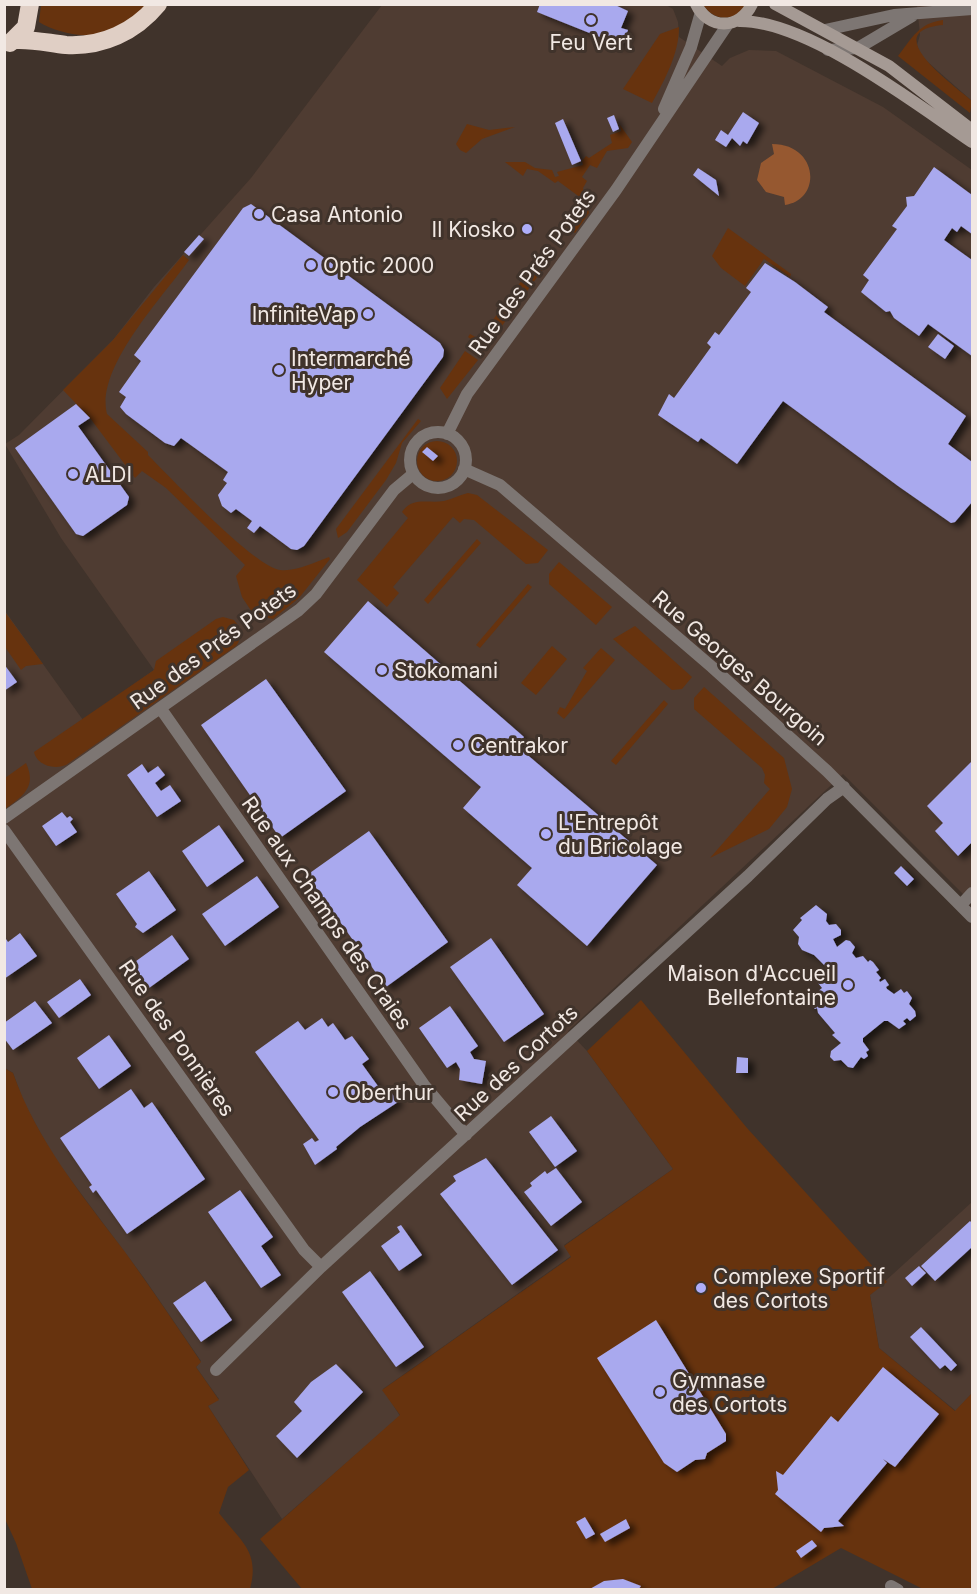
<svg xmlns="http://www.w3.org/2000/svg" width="977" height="1594" viewBox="0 0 977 1594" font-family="Inter,sans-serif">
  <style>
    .built { fill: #4f3c32 }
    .green { fill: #67330e }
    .water { fill: #965830 }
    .building { fill: #a9a9ee; filter: url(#shadow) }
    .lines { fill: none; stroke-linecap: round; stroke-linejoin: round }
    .street { stroke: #7d7673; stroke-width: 12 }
    .secondary { stroke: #a59a94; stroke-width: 12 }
    .highway { stroke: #e0cfc5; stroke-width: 18 }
    .poi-dot { fill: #aeaefa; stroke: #40332b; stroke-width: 2 }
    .labels { text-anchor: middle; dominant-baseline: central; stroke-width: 6; stroke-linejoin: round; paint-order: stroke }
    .poi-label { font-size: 21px; fill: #f1e8e3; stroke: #40332b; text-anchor: start }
    .street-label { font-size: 21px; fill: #f1e8e3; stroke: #40332b }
  </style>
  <defs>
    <filter id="shadow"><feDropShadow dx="6" dy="4" stdDeviation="3" flood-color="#0009"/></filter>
  </defs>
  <rect width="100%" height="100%" fill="#40332b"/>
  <!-- built -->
  <path class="built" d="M382,5H666L673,9L678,22L679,37L722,66L730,58L749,50L776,51L883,107L972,170V903L843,774L568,1031L587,1051L673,1169L564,1245L571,1256L383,1389L400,1416L282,1519L208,1406L219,1399L196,1367L201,1361L144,1278L53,1156L24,1103L13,1073L5,1068V611L83,720L154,670L61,538L5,444L19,435L113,340L154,287L251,178Z
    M917,5H972V101L921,56L917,45L920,35Z
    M972,1202V1393L956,1411L879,1348L870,1295Z"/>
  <!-- green -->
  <path class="green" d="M41,5H151C138,13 125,23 111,30C91,41 57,33 39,22Z
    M703,5H746C735,23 714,21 703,5Z
    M943,20V25C876,31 955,86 972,101L970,113L898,56C912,38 919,23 943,20Z
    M679,27C679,54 665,79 652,103L623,89L660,34Z
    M467,124L489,130L515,127L482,139L466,153L460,150L456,144Z
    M620,125L632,142L628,148L607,151L597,168L590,165L582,177L587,181L583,188L589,213L575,233L562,224L581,198L558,181L555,183L538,171L527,169L523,176L505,162H525L535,168L552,170L555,177L559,176L557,172L583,165L582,161L586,156L589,158L612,143L610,135L621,131Z
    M728,228L791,274L790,277L764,259L745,286L721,268L712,256Z
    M183,255L189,260C163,297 95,368 107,414L148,452V455C171,478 253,566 280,570C296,572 315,562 329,557L330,559L299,598L273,619L254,615L242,597L236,576L245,565L166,488L142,471L135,478L90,418L63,390L113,340Z
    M538,258L546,265L481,355L470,347L473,341L468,337L470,334L479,339Z
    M465,351L478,360L447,399L440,388Z
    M418,419L421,421L402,443L396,463L386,480L347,532L338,538L336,529Z
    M417 461a20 20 0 1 1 40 0a20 20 0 1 1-40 0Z
    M468,493L477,495L548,550L538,563L526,564L474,520L464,519L460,523L453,517L393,587L399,593L387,607L357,580L408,518L402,512C413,496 428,504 444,501C452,499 460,495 468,493Z
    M477,539L481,543L428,604L424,600Z
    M559,562L612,607L596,625L549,584V574Z
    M528,584L532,587L480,648L476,645Z
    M4,612H5L43,664L26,666L21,670L5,647Z
    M223,617L234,620C241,628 243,637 236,646L66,765C53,770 37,765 34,752L154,670L156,661L216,619Z
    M635,626L692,677L682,689L672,690L613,639Z
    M552,646L567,659L536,695L521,683Z
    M601,648L615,660L564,719L557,713L560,707L565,709L587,671L583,668Z
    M704,687L784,758L792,789L787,807L769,829L710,858L770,789L764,783L765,775L762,768L694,709V698Z
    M664,700L668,704L616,765L611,761Z
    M26,763C37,787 23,796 5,809V778Z
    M641,1000L747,1128L887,1282L870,1295L879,1348L955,1411L972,1393V1589H923L841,1548L772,1589H302L260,1539L400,1415L382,1390L571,1257L564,1246L673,1169L587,1051Z
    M6,1069L13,1073C37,1141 82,1195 125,1252C151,1288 176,1325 201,1362L196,1367L219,1400L208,1406L249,1470L228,1487L219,1513C241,1542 260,1551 250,1589H32L16,1543L5,1519Z"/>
  <!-- water -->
  <path class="water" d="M772,144C819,144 822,200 785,205L784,197L766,192L757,180L761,163L774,154Z"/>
  <!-- building -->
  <path class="building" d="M540,4H613L628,11L621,28L628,30L622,46L537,12Z
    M743,112L759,123L747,144L743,141L740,146L732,138L726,147L715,140L721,130L728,135Z
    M614,115L619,129L613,132L607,118Z
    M563,119L581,161L572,165L555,123Z
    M934,167L972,195V234L961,226L957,232L952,228L944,240L972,260V356L928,324L919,336L894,318L890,311L886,312L861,292L869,280L863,275L897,229L892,226L907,206L906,197L914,196Z
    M698,168L716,180L719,196L693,175Z
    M251,204L440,343L444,350L443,357L304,546L297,550L291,549L260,526L254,533L247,528L252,521L236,509L231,513L222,506L218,495L227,483L223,480L228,472L181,438L174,446L165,443L126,414L120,407L126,397L119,392L141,361L134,355L243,208Z
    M199,235L204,239L189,256L184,252Z
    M765,263L795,282L828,307L824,312L966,416L948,444L972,462V502L955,522L951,523L898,486L783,401L737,464L701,438L698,442L658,415L669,394L674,398L711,347L707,343L715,332L719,335L751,292L746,288Z
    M938,334L954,346L945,359L928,347Z
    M76,404L90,418L78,426L129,497L127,505L83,536L76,534L15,448Z
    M427,447L438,456L433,461L422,452Z
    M368,601L524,737L517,746L657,865L587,946L517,885L532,868L463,808L481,787L324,652Z
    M4,664L17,682L4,691Z
    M266,679L346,791L280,838L201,725Z
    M972,761V842L958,856L935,831L943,823L927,806Z
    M142,764L148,773L158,766L165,775L155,783L161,791L170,785L181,801L157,817L127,775Z
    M62,812L67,818L70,816L73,819L70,822L77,832L56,846L42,826Z
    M219,825L244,861L207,887L182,851Z
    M369,831L448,942L386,987L307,875Z
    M901,866L914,879L907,886L894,873Z
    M149,871L176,910L143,933L135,927L137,924L116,894Z
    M257,876L279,907L225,946L202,914Z
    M816,905L827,914L826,921L829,925L836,924L841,930V935L833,939L837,947L846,940L850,941L855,947L852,953L856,958L863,956L868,962L870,960L873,962L879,970L876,972L881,978L879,980L880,982L885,979L889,985L886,987L887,989L894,994L901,989L904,993L907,991L912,998L909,1004L915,1011L916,1016L910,1021L907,1018L903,1021L906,1024L899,1029L888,1021H884L863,1038V1042L869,1050L866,1052L868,1056L864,1059L861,1057L853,1068L848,1067L841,1060L834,1061L830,1057L831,1051L841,1043L832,1035L835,1033L818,1013L817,1008L815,1009L807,1000L822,988L818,983L831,972L814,955L802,950L798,944L799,937L793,930L802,920L800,918Z
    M20,933L37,956L4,979V936L8,942Z
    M172,935L189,959L149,988L132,964Z
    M491,938L544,1014L504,1042L450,967Z
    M80,979L91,995L59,1018L47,1002Z
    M35,1001L52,1023L13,1050L4,1038V1023Z
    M450,1006L478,1046L470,1052L474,1059L486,1061L482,1084L459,1080L460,1069L456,1062L447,1068L419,1028Z
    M322,1018L328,1027L333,1023L345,1040L352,1036L369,1059L362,1064L383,1093L389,1089L398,1102L360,1127L336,1147L337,1149L315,1165L303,1144L312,1138L315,1142L319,1140L255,1052L298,1021L305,1030Z
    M109,1035L131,1066L99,1089L77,1058Z
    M737,1057L748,1058V1073H736Z
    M131,1089L144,1108L152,1102L205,1179L127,1234L96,1190L93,1193L89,1187L92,1185L60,1138Z
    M551,1116L577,1151L555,1167L529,1132Z
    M486,1158L558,1250L512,1285L440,1194L456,1181L453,1176Z
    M556,1168L582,1202L551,1226L524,1192L532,1186L530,1183L545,1171L547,1174Z
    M240,1190L273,1237L261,1246L281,1275L261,1288L208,1212Z
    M970,1221L972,1223V1247L935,1281L921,1266Z
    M401,1225L422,1255L399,1271L381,1246L400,1232L397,1227Z
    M919,1266L926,1273L912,1286L905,1278Z
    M370,1271L424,1347L396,1367L342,1292Z
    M205,1281L232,1320L201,1342L173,1303Z
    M656,1320L726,1434V1441L707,1453L705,1459L695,1460L677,1472L664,1463L597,1358Z
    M921,1327L957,1365L951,1371L945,1365L940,1369L910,1337Z
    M336,1364L363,1392L297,1458L276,1436L302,1411L294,1402L311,1382Z
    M883,1367L939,1414L895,1467L883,1459L887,1463L838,1521L844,1526L824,1528L821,1532L775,1494L778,1490L776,1471L783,1475L831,1416L838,1422Z
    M585,1517L595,1534L586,1539L576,1522Z
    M626,1519L630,1528L605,1542L600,1534Z
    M812,1540L817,1546L801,1558L796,1551Z
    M623,1579L641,1586L638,1590H588L604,1581Z"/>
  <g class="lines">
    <!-- street -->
    <path class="street" d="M825,30L894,15L972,9
      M828,50L858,48L912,16
      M664,109L691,47L701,12
      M410 460a28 28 0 1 1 56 0a28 28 0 1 1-56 0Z
      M447,434L467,394L616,190L728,24
      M464,469L500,485L712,667L827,771L972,917
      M161,709L424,1085L466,1135
      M4,818L299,610L316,594L394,490L413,474
      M4,830L304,1250L321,1267
      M961,905L972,893
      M216,1370L321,1267L748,876L827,799L844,787
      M891,1586L898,1590"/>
    <!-- secondary -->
    <path class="secondary" d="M696,4C708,30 740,30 752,4
      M775,4L889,66L972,130
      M739,21C807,20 916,104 972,142"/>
    <!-- highway -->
    <path class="highway" d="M15,40C33,39 48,43 66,45C102,47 135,32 158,4
      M10,43L26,27L30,4"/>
  </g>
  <!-- markers -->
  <g class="poi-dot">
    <circle cx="591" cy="20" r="6"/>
    <circle cx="259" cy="214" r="6"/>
    <circle cx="527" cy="229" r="6"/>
    <circle cx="311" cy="265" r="6"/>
    <circle cx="368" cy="314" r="6"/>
    <circle cx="279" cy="370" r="6"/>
    <circle cx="73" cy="474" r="6"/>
    <circle cx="382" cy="670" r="6"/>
    <circle cx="458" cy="745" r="6"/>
    <circle cx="546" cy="834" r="6"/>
    <circle cx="848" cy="985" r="6"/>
    <circle cx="333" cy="1092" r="6"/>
    <circle cx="701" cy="1288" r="6"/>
    <circle cx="660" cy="1392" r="6"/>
  </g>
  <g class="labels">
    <!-- poi labels -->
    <g class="poi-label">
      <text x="591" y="42" text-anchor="middle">Feu Vert</text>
      <text x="271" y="214">Casa Antonio</text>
      <text x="515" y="229" text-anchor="end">Il Kiosko</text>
      <text x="323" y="265">Optic 2000</text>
      <text x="356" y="314" text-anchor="end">InfiniteVap</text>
      <text x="291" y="358">Intermarché<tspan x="291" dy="24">Hyper</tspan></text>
      <text x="85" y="474">ALDI</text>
      <text x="394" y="670">Stokomani</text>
      <text x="470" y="745">Centrakor</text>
      <text x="558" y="822">L'Entrepôt<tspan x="558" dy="24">du Bricolage</tspan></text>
      <text x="836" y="973" text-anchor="end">Maison d'Accueil<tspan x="836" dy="24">Bellefontaine</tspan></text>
      <text x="345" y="1092">Oberthur</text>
      <text x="713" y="1276">Complexe Sportif<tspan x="713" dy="24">des Cortots</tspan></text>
      <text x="672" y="1380">Gymnase<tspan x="672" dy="24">des Cortots</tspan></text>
    </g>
    <!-- street labels -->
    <g class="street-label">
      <text transform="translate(532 272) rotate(-54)">Rue des Prés Potets</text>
      <text transform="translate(213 646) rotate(-36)">Rue des Prés Potets</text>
      <text transform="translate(740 668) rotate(41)">Rue Georges Bourgoin</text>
      <text transform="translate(327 913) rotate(55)">Rue aux Champs des Craies</text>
      <text transform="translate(177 1038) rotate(55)">Rue des Ponnières</text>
      <text transform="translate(516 1063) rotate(-43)">Rue des Cortots</text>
    </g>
  </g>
  <!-- border -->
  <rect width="977" height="1594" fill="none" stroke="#f1e8e3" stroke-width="12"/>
</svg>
